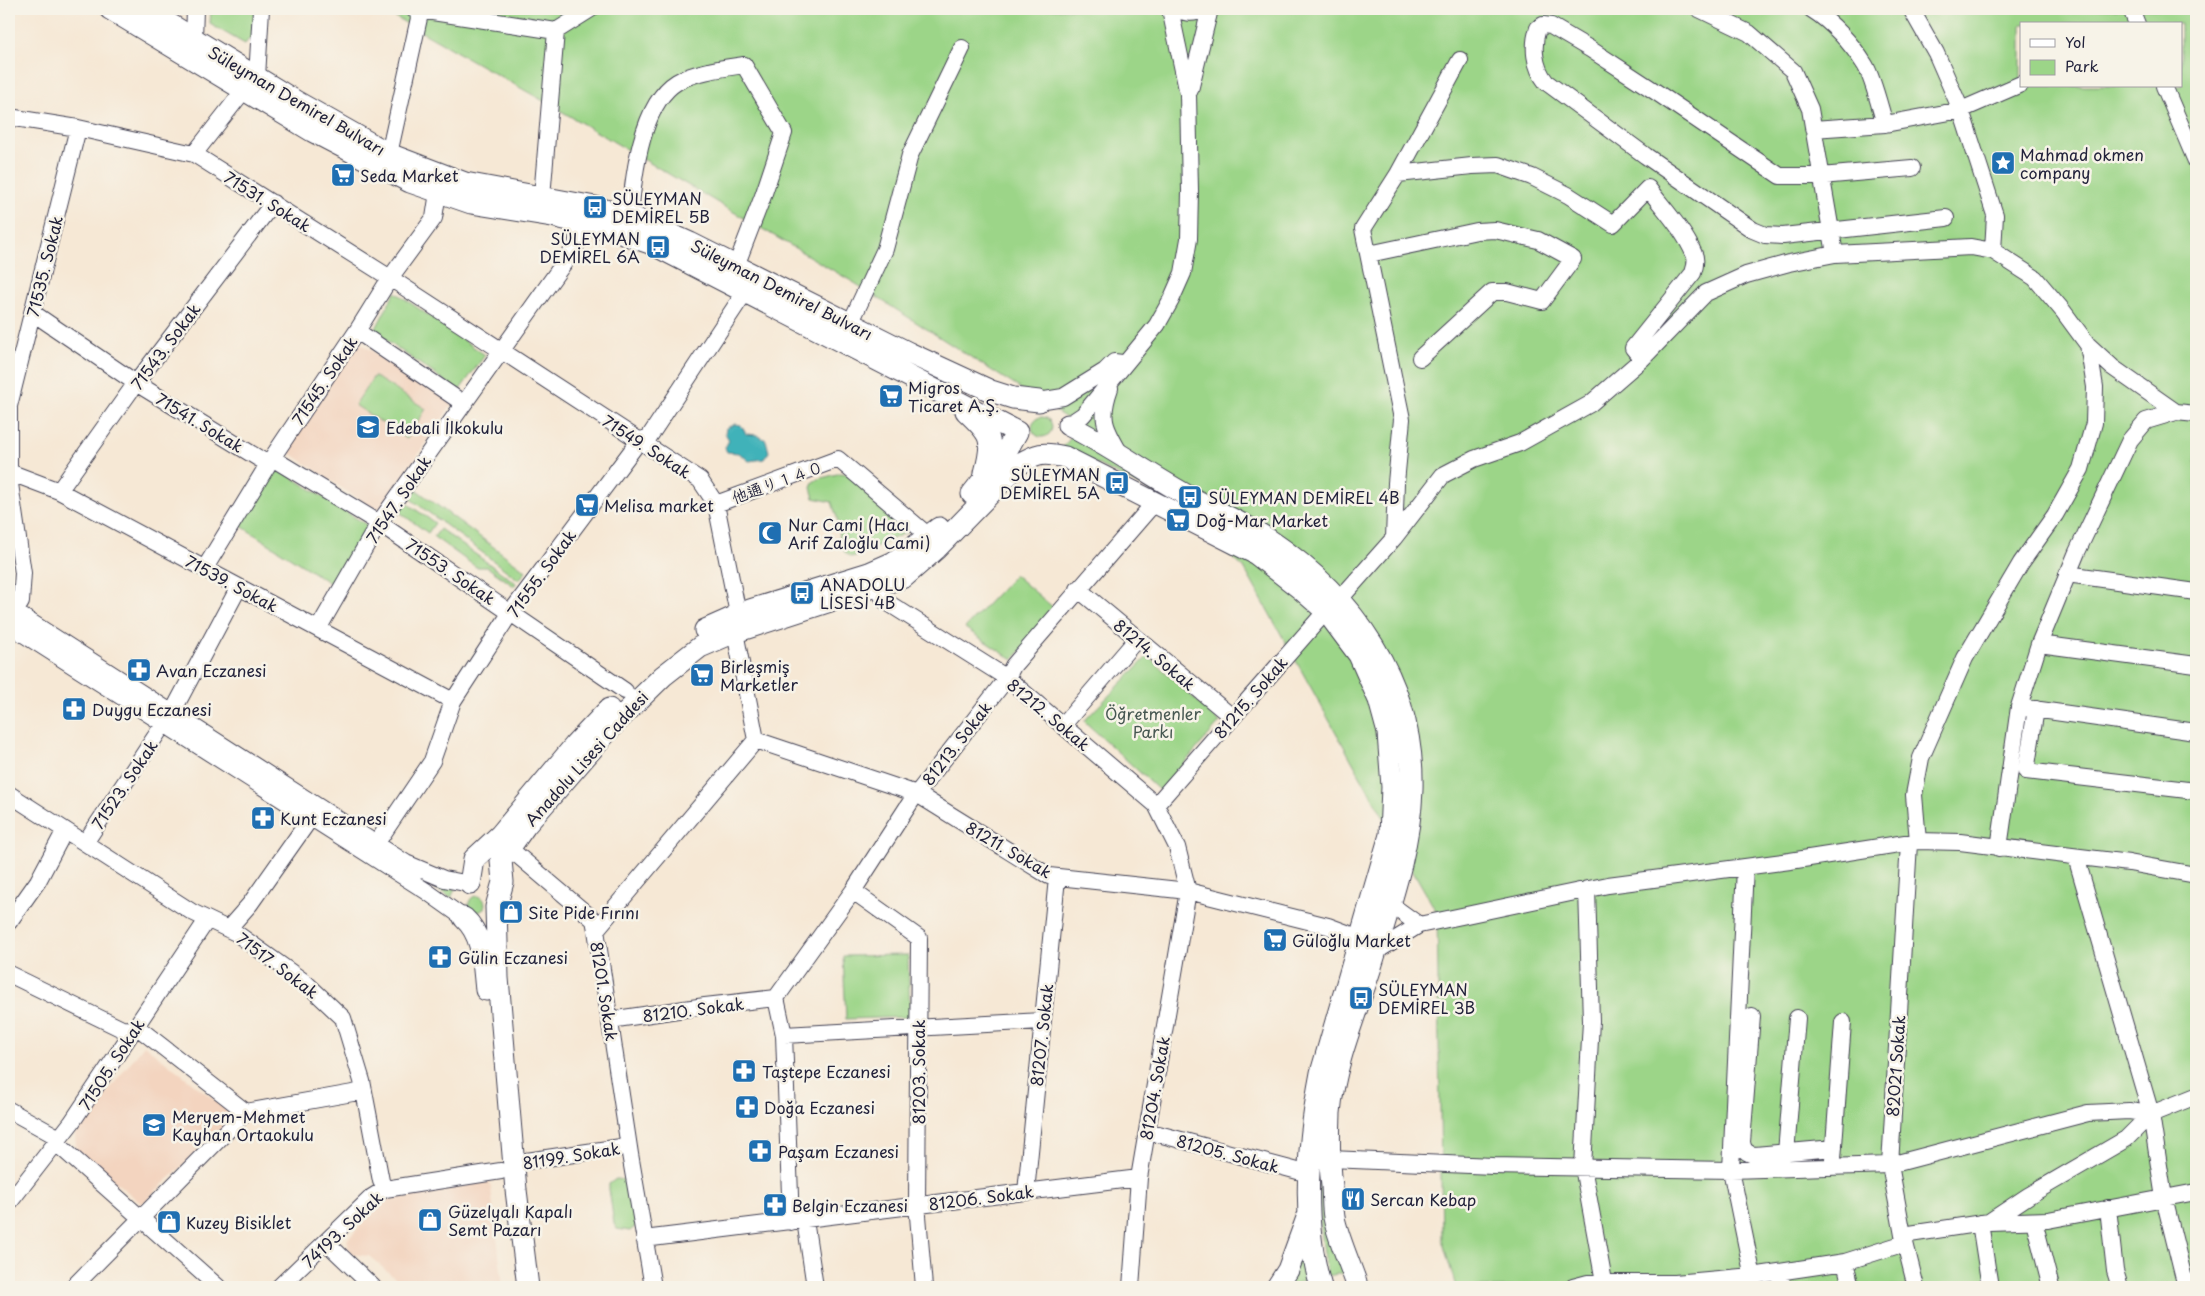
<svg xmlns="http://www.w3.org/2000/svg" width="2205" height="1296" viewBox="0 0 2205 1296" font-family="'Playpen Sans','LXGW WenKai TC','Klee One',sans-serif">
  <style>
    .built { fill: #f3d4bf }
    .green { fill: #9cd588; stroke: #5f7c62; fill-rule: evenodd }
    .water { fill: #41b2b9; stroke: #326a7a }
    .lines { fill: none; stroke-linecap: round; stroke-linejoin: round }
    .minor-casing { stroke: #424052; stroke-width: 18 }
    .major-casing { stroke: #424052; stroke-width: 23 }
    .minor { stroke: #fff; stroke-width: 16 }
    .major { stroke: #fff; stroke-width: 21 }
    .labels { text-anchor: middle; dominant-baseline: central; stroke-width: 5; stroke-linejoin: round; paint-order: stroke }
    .street-label { font-size: 16px; fill: #22223b; stroke: #f7f3e8 }
    .poi-label { font-size: 16px; fill: #22223b; stroke: #f7f3e8; text-anchor: start }
    .park-label { font-size: 16px; fill: #475852; stroke: #f7f3e8 }
  </style>
  <rect width="100%" height="100%" fill="#f7f3e8"/>
  <filter id="ink" filterUnits="userSpaceOnUse"><feTurbulence type="fractalNoise" baseFrequency=".02" numOctaves="2"/><feDisplacementMap in="SourceGraphic" scale="10" xChannelSelector="R" yChannelSelector="G"/><feConvolveMatrix kernelMatrix="1 2 1 2 8 2 1 2 1" color-interpolation-filters="sRGB"/></filter>
  <filter id="wash" filterUnits="userSpaceOnUse"><feTurbulence type="fractalNoise" baseFrequency=".0096" numOctaves="4" result="noise"/><feDisplacementMap in="SourceGraphic" scale="20" xChannelSelector="R" yChannelSelector="G"/><feGaussianBlur stdDeviation="1.12" result="paint"/><feColorMatrix in="noise" values="0 0 0 0 0 0 0 0 0 0 0 0 0 0 0 0 0 1.4 0 .05"/><feComposite in="paint" operator="in"/></filter>
  <g filter="url(#wash)">
    <rect width="100%" height="100%" fill="#f6e8d5"/>
    <!-- built -->
    <path class="built" d="M357,341L452,404L379,513L284,449Z
      M144,1045L235,1116L142,1204L76,1149L75,1134Z
      M490,1181L503,1287H402L401,1283L369,1256L350,1254L347,1240L385,1200Z"/>
    <!-- green -->
    <path class="green" d="M211,9H262L261,47L249,39L245,44L210,24Z
      M381,9H2196V1287H1456L1442,1239L1437,913L1399,846L1333,1073L1324,1112L1323,1161L1328,1220L1343,1273L1327,1276L1320,1222L1317,1162L1318,1111L1327,1072L1394,836L1244,568L1165,498L1063,447L1073,435L1145,481L1096,437L853,282L556,108ZM2021,24H2181V86H2021Z
      M395,292L485,355L459,391L374,332Z
      M374,376L426,409L407,439L355,405Z
      M1032 427a10 10 0 1 1 20 0a10 10 0 1 1-20 0Z
      M279,469L370,527L333,585L238,524L272,471Z
      M841,473L852,475L910,525L909,531L856,556L850,557C836,545 840,538 838,523C837,516 834,509 832,502L814,498L811,488L813,482L818,479Z
      M414,488L526,571L519,580L408,497Z
      M405,502L435,523L428,533L398,511Z
      M440,529L516,583L514,586L487,567H476L434,537Z
      M1015,575L1055,609L1013,660L965,628Z
      M1148,656L1220,722L1160,791L1084,721Z
      M436,883L455,889L451,898L434,887Z
      M469 904a8 8 0 1 1 16 0a8 8 0 1 1-16 0Z
      M908,955L910,1017L846,1019L843,956Z
      M616,1179L627,1180L637,1225L630,1231L617,1229L614,1224L609,1189V1184Z
      M1301,1250L1306,1280L1287,1287Z"/>
    <!-- water -->
    <path class="water" d="M736,424L741,425L746,434L757,435L766,440L769,452L764,459L749,461L739,453L727,452L725,448L729,440L725,433L726,428Z"/>
  </g>
  <g filter="url(#ink)">
    <g class="lines">
      <defs>
        <path id="minor" d="M413,9L556,31L542,197
          M1177,9C1186,14 1195,14 1204,9
          M1699,9L1749,33L1793,71L1810,109L1835,254
          M1811,9C1832,22 1852,44 1865,65C1873,78 1880,108 1885,124
          M1911,9L1936,53L1961,110L1995,215L1993,251
          M2131,9L2137,24
          M556,31L591,9
          M194,39L195,9
          M257,77L261,9
          M2164,86L2196,161
          M1190,90L1210,9
          M9,117L78,128L194,154L387,276L700,480L716,504L738,614
          M1813,129L1885,124L1961,110L2021,84
          M194,154L244,90
          M389,154L421,9
          M1912,168L1821,176H1780L1656,92L1590,49L1551,26L1543,25L1538,28C1532,46 1534,67 1546,82L1646,156L1753,230L1765,235L1783,236L1946,218
          M1398,174L1472,166L1498,165L1532,177L1568,195L1613,224L1648,188C1663,208 1684,230 1694,254C1697,260 1695,267 1693,273L1633,348L1642,359
          M630,217C633,178 641,104 677,82C693,72 725,68 744,65L784,133L763,196L736,266
          M1369,254L1477,231L1495,230L1538,240L1573,259L1542,301L1507,292H1492L1420,358
          M33,313L136,383L268,464
          M850,324L885,249L910,155L962,48
          M357,331L463,403
          M1110,388C1099,419 1105,428 1121,455
          M1039,401L1063,397L1105,371L1114,362L1122,363
          M1068,425L1083,415L1157,325L1171,300L1183,273L1189,239L1190,191L1188,94L1170,9
          M272,458L379,523L625,691
          M9,472L59,491L453,701
          M59,491L136,383L273,203
          M716,504L838,459L930,537
          M1394,538L1396,483L1402,419L1363,229L1398,174L1460,60
          M205,568L272,458L357,331L390,278L434,218L438,192
          M2067,574L2196,592
          M872,577L885,601L1007,678L1156,805L1177,847L1188,891L1139,1178L1131,1287
          M1078,589L1232,717
          M1339,600L1394,538L1443,475L1474,459L1520,443L1590,404L1642,359L1706,293L1746,275L1789,263L1835,254L1914,250L1971,247L1993,251L2035,278L2063,311L2088,345L2112,367L2176,412
          M9,608L406,863L444,879L470,884
          M15,612L21,602L23,573L9,477V406L78,128
          M9,625L426,891L464,918
          M318,629L379,523L576,246L580,223
          M2039,644L2196,665
          M2026,708L2196,732
          M2036,709L2026,771L2196,791
          M172,713L239,587
          M1063,725L1136,640
          M756,740L917,794L1049,876L1188,891L1328,926L1360,938
          M9,794L192,912L236,933L306,983L343,1018L362,1081L381,1181L385,1189
          M1156,805L1326,611
          M1918,841L1914,795L1921,758L1965,658L2021,563L2055,515L2081,469L2094,423L2095,387L2088,345
          M85,843L163,725
          M1909,843L1890,1165L1903,1235L1916,1287
          M376,844L432,761L453,701L511,612L633,449L639,441L649,437L745,292
          M509,848L594,920L596,930
          M1999,848L2019,707L2039,644L2077,552L2130,440L2146,421L2176,412L2196,414
          M2076,857L2151,1114L2164,1198L2186,1287
          M1745,867L1731,1170L1755,1287
          M1587,889L1591,1021L1583,1167L1605,1287
          M853,891L919,938L917,1204L924,1287
          M1390,904L1419,925
          M9,922L38,881L65,830
          M228,929L250,904L310,819
          M1375,952L1419,925L1608,885L1790,861L1918,841L1960,842L2129,863L2196,875
          M9,974L122,1029L141,1030L246,1112
          M776,998L853,891L912,800L1007,678L1013,666L1155,502
          M776,998L784,1035L791,1222
          M1752,1016L1742,1142C1743,1150 1747,1154 1755,1155L1834,1148
          M610,1020L705,1006L776,998
          M784,1035L1042,1021
          M9,1110L54,1135L63,1149L218,1287
          M1147,1131L1309,1174
          M1786,1153L1797,1018
          M1330,1159L1493,1166L1731,1170L1890,1165L2088,1113L2129,1111L2151,1114
          M1833,1159L1843,1022
          M513,1163L628,1146
          M1026,1192L1057,878
          M9,1203L72,1122L207,920
          M2108,1208L2115,1271L2120,1287
          M805,1220L815,1287
          M2034,1221L2051,1287
          M1989,1222L2028,1196L2126,1139L2151,1114L2196,1096
          M1980,1223L1990,1287
          M1903,1235L1989,1222L2048,1220L2196,1192
          M644,1239L1139,1178
          M326,1242L373,1287
          M1845,1262L1851,1287
          M1779,1272L1783,1287
          M73,1287L246,1112L364,1091
          M279,1287L372,1197L385,1189L501,1171
          M653,1287L630,1154L596,930L756,740L735,632
          M1573,1287L1588,1283H1675L1752,1276L1845,1262L1905,1243"/>
        <path id="major" d="M110,9L312,131L410,182L471,203L552,216L612,230L650,243L1017,432
          M145,9L297,102L389,154L465,183L595,207L637,219L690,243L909,353L991,391L1013,398L1039,401
          M966,411C992,435 994,439 985,473
          M1068,425C1110,446 1148,474 1190,497C1215,511 1243,523 1268,539C1354,597 1415,682 1412,790C1410,850 1388,910 1371,967C1356,1014 1334,1064 1330,1113C1329,1137 1329,1162 1332,1186C1333,1198 1332,1211 1335,1222C1340,1242 1349,1262 1356,1282
          M972,494L1008,448L1017,432
          M705,630L750,610L869,573L894,562L939,528
          M470,884L474,859L500,835L575,745L609,709
          M464,918C484,936 483,965 486,990
          M528,1287L516,1190L498,978L496,907L503,882L501,860L526,825L613,725L663,676L700,647L735,632L904,577L937,548L1018,465C1037,453 1043,452 1065,457L1256,554L1302,590L1326,611L1359,655L1379,700L1388,733L1392,787L1390,835L1321,1073C1308,1140 1301,1222 1321,1287
          M1277,1287L1288,1270L1307,1218"/>
      </defs>
      <!-- minor casing -->
      <use href="#minor" class="minor-casing"/>
      <!-- major casing -->
      <use href="#major" class="major-casing"/>
      <!-- minor -->
      <use href="#minor" class="minor"/>
      <!-- major -->
      <use href="#major" class="major"/>
    </g>
  </g>
  <!-- icons -->
  <defs>
    <symbol id="sight-square" viewBox="-11 -11 22 22"><rect x="-9" y="-9" width="18" height="18" rx="4" fill="#1f6fb2" stroke="#f7f3e8"/><path d="M0-6L1.8-2.2L6-1.7L2.9 1.2L3.7 5.4L0 3.3L-3.7 5.4L-2.9 1.2L-6-1.7L-1.8-2.2Z" fill="#fff"/></symbol>
    <symbol id="supermarket-square" viewBox="-11 -11 22 22"><rect x="-9" y="-9" width="18" height="18" rx="4" fill="#1f6fb2" stroke="#f7f3e8"/><path d="M-6-5.5h2.5l.6 2H6L4.5 2H-2.5L-4.4-4H-6ZM-1.5 3.2a1.3 1.3 0 1 0 .1 0ZM3 3.2a1.3 1.3 0 1 0 .1 0Z" fill="#fff"/></symbol>
    <symbol id="bus-square" viewBox="-11 -11 22 22"><rect x="-9" y="-9" width="18" height="18" rx="4" fill="#1f6fb2" stroke="#f7f3e8"/><path d="M-5-6H5V4H4V6H2V4H-2V6H-4V4H-5ZM-3.5-4V0h7V-4ZM-3.5 1.2v1.5H-2V1.2ZM2 1.2v1.5H3.5V1.2Z" fill="#fff"/></symbol>
    <symbol id="school-square" viewBox="-11 -11 22 22"><rect x="-9" y="-9" width="18" height="18" rx="4" fill="#1f6fb2" stroke="#f7f3e8"/><path d="M0-5L7-2L0 1L-7-2ZM-4 1L0 2.5L4 1V4Q0 6-4 4Z" fill="#fff"/></symbol>
    <symbol id="mosque-square" viewBox="-11 -11 22 22"><rect x="-9" y="-9" width="18" height="18" rx="4" fill="#1f6fb2" stroke="#f7f3e8"/><path d="M3.5-4.9A6 6 0 1 0 3.5 4.9A5 5 0 1 1 3.5-4.9Z" fill="#fff"/></symbol>
    <symbol id="pharmacy-square" viewBox="-11 -11 22 22"><rect x="-9" y="-9" width="18" height="18" rx="4" fill="#1f6fb2" stroke="#f7f3e8"/><path d="M-2-6h4v4h4v4h-4v4h-4v-4h-4v-4h4Z" fill="#fff"/></symbol>
    <symbol id="shop-square" viewBox="-11 -11 22 22"><rect x="-9" y="-9" width="18" height="18" rx="4" fill="#1f6fb2" stroke="#f7f3e8"/><path d="M-5-2.5h2.3a2.7 3.5 0 0 1 5.4 0H5L5.5 6h-11ZM-1.5-2.5h3a1.5 2.3 0 0 0-3 0Z" fill="#fff"/></symbol>
    <symbol id="restaurant-square" viewBox="-11 -11 22 22"><rect x="-9" y="-9" width="18" height="18" rx="4" fill="#1f6fb2" stroke="#f7f3e8"/><path d="M-5-6h1v4h1v-4h1v4h1v-4h1v5L-1.5 .5V6h-2V.5L-5-1ZM5-6V6H3V1.5H1.5Q1.5-4 5-6Z" fill="#fff"/></symbol>
  </defs>
  <g fill-rule="evenodd">
    <use href="#sight-square" x="1989" y="149" width="28" height="28"/>
    <use href="#supermarket-square" x="329" y="161" width="28" height="28"/>
    <use href="#bus-square" x="581" y="193" width="28" height="28"/>
    <use href="#bus-square" x="644" y="233" width="28" height="28"/>
    <use href="#supermarket-square" x="877" y="382" width="28" height="28"/>
    <use href="#school-square" x="354" y="413" width="28" height="28"/>
    <use href="#bus-square" x="1103" y="469" width="28" height="28"/>
    <use href="#bus-square" x="1176" y="483" width="28" height="28"/>
    <use href="#supermarket-square" x="573" y="491" width="28" height="28"/>
    <use href="#supermarket-square" x="1164" y="506" width="28" height="28"/>
    <use href="#mosque-square" x="756" y="519" width="28" height="28"/>
    <use href="#bus-square" x="788" y="579" width="28" height="28"/>
    <use href="#pharmacy-square" x="125" y="656" width="28" height="28"/>
    <use href="#supermarket-square" x="688" y="661" width="28" height="28"/>
    <use href="#pharmacy-square" x="60" y="695" width="28" height="28"/>
    <use href="#pharmacy-square" x="249" y="804" width="28" height="28"/>
    <use href="#shop-square" x="497" y="898" width="28" height="28"/>
    <use href="#supermarket-square" x="1261" y="926" width="28" height="28"/>
    <use href="#pharmacy-square" x="426" y="943" width="28" height="28"/>
    <use href="#bus-square" x="1347" y="984" width="28" height="28"/>
    <use href="#pharmacy-square" x="730" y="1057" width="28" height="28"/>
    <use href="#pharmacy-square" x="733" y="1093" width="28" height="28"/>
    <use href="#school-square" x="140" y="1111" width="28" height="28"/>
    <use href="#pharmacy-square" x="746" y="1137" width="28" height="28"/>
    <use href="#restaurant-square" x="1339" y="1185" width="28" height="28"/>
    <use href="#pharmacy-square" x="761" y="1191" width="28" height="28"/>
    <use href="#shop-square" x="416" y="1206" width="28" height="28"/>
    <use href="#shop-square" x="155" y="1208" width="28" height="28"/>
  </g>
  <g class="labels">
    <!-- street labels -->
    <g class="street-label">
      <text transform="translate(297 100) rotate(30)">Süleyman Demirel Bulvarı</text>
      <text transform="translate(268 201) rotate(32)">71531. Sokak</text>
      <text transform="translate(44 266) rotate(-76)">71535. Sokak</text>
      <text transform="translate(782 289) rotate(27)">Süleyman Demirel Bulvarı</text>
      <text transform="translate(165 346) rotate(-53)">71543. Sokak</text>
      <text transform="translate(324 380) rotate(-56)">71545. Sokak</text>
      <text transform="translate(200 422) rotate(31)">71541. Sokak</text>
      <text transform="translate(647 446) rotate(33)">71549. Sokak</text>
      <text transform="translate(777 481) rotate(-20)">他通り１４０</text>
      <text transform="translate(398 499) rotate(-56)">71547. Sokak</text>
      <text transform="translate(451 571) rotate(34)">71553. Sokak</text>
      <text transform="translate(541 573) rotate(-54)">71555. Sokak</text>
      <text transform="translate(232 583) rotate(28)">71539. Sokak</text>
      <text transform="translate(1155 654) rotate(40)">81214. Sokak</text>
      <text transform="translate(1250 697) rotate(-49)">81215. Sokak</text>
      <text transform="translate(1049 714) rotate(40)">81212. Sokak</text>
      <text transform="translate(956 743) rotate(-52)">81213. Sokak</text>
      <text transform="translate(586 758) rotate(-48)">Anadolu Lisesi Caddesi</text>
      <text transform="translate(124 784) rotate(-56)">71523. Sokak</text>
      <text transform="translate(1009 849) rotate(30)">81211. Sokak</text>
      <text transform="translate(278 965) rotate(37)">71517. Sokak</text>
      <text transform="translate(605 991) rotate(81)">81201. Sokak</text>
      <text transform="translate(693 1009) rotate(-7)">81210. Sokak</text>
      <text transform="translate(1041 1035) rotate(-84)">81207. Sokak</text>
      <text transform="translate(111 1064) rotate(-57)">71505. Sokak</text>
      <text transform="translate(1895 1066) rotate(-86)">82021 Sokak</text>
      <text transform="translate(918 1072) rotate(-90)">81203. Sokak</text>
      <text transform="translate(1154 1088) rotate(-80)">81204. Sokak</text>
      <text transform="translate(1228 1153) rotate(15)">81205. Sokak</text>
      <text transform="translate(571 1155) rotate(-9)">81199. Sokak</text>
      <text transform="translate(981 1197) rotate(-7)">81206. Sokak</text>
      <text transform="translate(342 1229) rotate(-43)">74193. Sokak</text>
    </g>
    <!-- poi labels -->
    <g class="poi-label">
      <text x="2020" y="154">Mahmad okmen<tspan x="2020" dy="18">company</tspan></text>
      <text x="360" y="175">Seda Market</text>
      <text x="612" y="198">SÜLEYMAN<tspan x="612" dy="18">DEMİREL 5B</tspan></text>
      <text x="640" y="238" text-anchor="end">SÜLEYMAN<tspan x="640" dy="18">DEMİREL 6A</tspan></text>
      <text x="908" y="387">Migros<tspan x="908" dy="18">Ticaret A.Ş.</tspan></text>
      <text x="386" y="427">Edebali İlkokulu</text>
      <text x="1100" y="474" text-anchor="end">SÜLEYMAN<tspan x="1100" dy="18">DEMİREL 5A</tspan></text>
      <text x="1208" y="497">SÜLEYMAN DEMİREL 4B</text>
      <text x="604" y="505">Melisa market</text>
      <text x="1196" y="520">Doğ-Mar Market</text>
      <text x="788" y="524">Nur Cami (Hacı<tspan x="788" dy="18">Arif Zaloğlu Cami)</tspan></text>
      <text x="820" y="584">ANADOLU<tspan x="820" dy="18">LİSESİ 4B</tspan></text>
      <text x="720" y="666">Birleşmiş<tspan x="720" dy="18">Marketler</tspan></text>
      <text x="156" y="670">Avan Eczanesi</text>
      <text x="92" y="709">Duygu Eczanesi</text>
      <text x="280" y="818">Kunt Eczanesi</text>
      <text x="528" y="912">Site Pide Fırını</text>
      <text x="1292" y="940">Güloğlu Market</text>
      <text x="458" y="957">Gülin Eczanesi</text>
      <text x="1378" y="989">SÜLEYMAN<tspan x="1378" dy="18">DEMİREL 3B</tspan></text>
      <text x="762" y="1071">Taştepe Eczanesi</text>
      <text x="764" y="1107">Doğa Eczanesi</text>
      <text x="172" y="1116">Meryem-Mehmet<tspan x="172" dy="18">Kayhan Ortaokulu</tspan></text>
      <text x="778" y="1151">Paşam Eczanesi</text>
      <text x="1370" y="1199">Sercan Kebap</text>
      <text x="792" y="1205">Belgin Eczanesi</text>
      <text x="448" y="1211">Güzelyalı Kapalı<tspan x="448" dy="18">Semt Pazarı</tspan></text>
      <text x="186" y="1222">Kuzey Bisiklet</text>
    </g>
    <!-- park labels -->
    <g class="park-label">
      <text x="1153" y="713">Öğretmenler<tspan x="1153" dy="18">Parkı</tspan></text>
    </g>
  </g>
  <!-- margin -->
  <rect width="2205" height="1296" fill="none" stroke="#f7f3e8" stroke-width="30"/>
  <!-- legend -->
  <rect x="2020" y="22" width="162" height="65" fill="#f7f3e8" stroke="#a29fa3"/>
  <rect x="2030" y="39" width="25" height="8" fill="#ffffff" stroke="#a29fa3"/>
  <text x="2065" y="48" font-size="15" fill="#22223b">Yol</text>
  <rect x="2030" y="60" width="25" height="15" fill="#9cd588" stroke="#a29fa3"/>
  <text x="2065" y="72" font-size="15" fill="#22223b">Park</text>
</svg>
